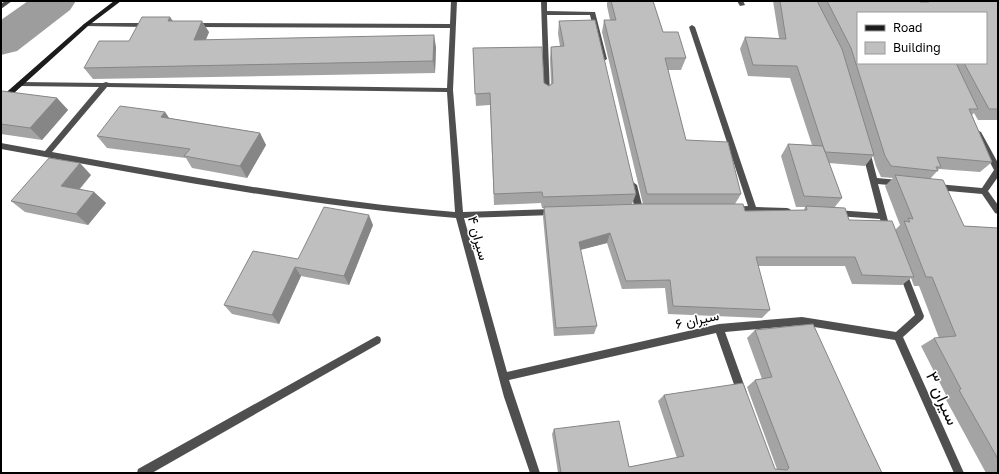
<svg xmlns="http://www.w3.org/2000/svg" width="999" height="474" viewBox="0 0 999 474" font-family="'Golos Text',Vazirmatn,sans-serif">
  <style>
    .lines { fill: none; stroke-linecap: round; stroke-linejoin: round }
    .river { fill: #9d9d9d; fill-rule: evenodd }
    .minor { fill: #4f4f4f; fill-rule: evenodd }
    .tertiary { fill: #4f4f4f; fill-rule: evenodd }
    .secondary { fill: #1c1c1c; fill-rule: evenodd }
    .wall { fill: #a4a4a4; fill-rule: evenodd }
    .shaded-wall { fill: #868686 }
    .building { fill: #bfbfbf; stroke: #868686 }
    .labels { text-anchor: middle; dominant-baseline: central; stroke-width: 3; stroke-linejoin: round; paint-order: stroke }
    .street-label { font-size: 14px; fill: #000; stroke: #fff }
    .near-street-label { font-size: 17px; fill: #000; stroke: #fff }
  </style>
  <rect width="100%" height="100%" fill="#fff"/>
  <g class="lines">
    <!-- river -->
    <path class="river" d="M28,1H76L70,10L17,51L1,55V20Z"/>
    <!-- minor -->
    <path class="minor" d="M451,1H457L453,90L463,212L553,209L556,210L557,212L556,214L553,215L464,218L507,372L719,324L802,317L896,332L915,315L899,273L900,270L903,269L906,270L907,273L924,316L923,319L903,337L964,473H954L895,340L802,325L725,332L747,393L745,396L742,398L739,396L737,393L716,333L509,380L540,473H530L504,397L456,218C303,206 152,176 1,149V143L45,151L99,87L19,86L16,84L19,82L103,83L106,82L109,83L447,88L450,28L195,27L192,25L195,23L450,24ZM107,87L447,92L455,212C319,201 186,176 52,152Z
      M541,1H547V11L595,12L607,59L604,61L601,59L590,15H547L550,95L547,97L544,95Z
      M737,1H743L745,5L740,6Z
      M86,23H147L150,25L147,27L84,26L83,25Z
      M692,25L695,27L756,207L787,208L790,209L791,211L790,213L787,214L731,211L730,209L731,207L748,206L689,27Z
      M979,131L981,132L998,163V177L988,191L998,205V214L995,213L982,194L937,190L933,187L937,184L982,188L994,170L975,134Z
      M866,148L870,151L877,178L899,180L903,183L899,186L878,184L888,221L887,223H881L880,219L836,216L833,215L832,213L833,211L836,210L878,213L862,151Z
      M633,182L637,185L643,209L642,211H636L635,209L629,185Z
      M377,336L380,337L381,340L380,343L152,473H137L138,469Z"/>
    <!-- tertiary -->
    <path class="tertiary" d="M5,1H12L1,9V4Z"/>
    <!-- secondary -->
    <path class="secondary" d="M114,1H121L88,26L3,103H1V97L84,24Z"/>
  </g>
  <!-- wall -->
  <path class="wall" d="M607,1H653L663,32L686,58L681,70H668L686,140L741,194L735,204L745,211L804,210L805,207H796L781,156L788,144L812,145L790,78L748,76L740,49L745,37L779,38L773,1H997L998,2V120H978L974,113L972,115L992,162L980,172L939,169L930,179L964,226L998,228V473H986L944,396L946,395L921,346L934,338H939L919,286H914L911,278L902,285L852,284L845,266H758L770,310L762,318L668,314L665,288L622,289L607,243L580,250L597,326L594,334L554,336L543,217L544,208H542L541,203L494,205L490,105L476,106L473,48L549,86L551,84L550,59L551,47L560,46L558,34L559,21L636,194L632,204H643L602,32L604,20H610L607,6ZM986,13V63H858ZM873,156L876,166L881,177L893,178L885,186L900,225L895,230L849,220L834,208L842,198L829,163L865,166Z
    M170,17L173,21L209,32L206,40L436,47L435,73L93,79L84,68Z
    M1,92L57,98L68,110L42,140L1,134Z
    M165,112L169,118L260,133L266,145L247,178L192,168L186,158L107,148L97,136Z
    M91,175L80,189L94,192L106,203L88,225L25,212L11,201Z
    M373,225L349,285L301,276L279,324L232,314L224,305L298,259Z
    M755,330L863,433L882,473H558L552,434L554,429L629,467L677,458L658,401L664,395L775,469H777L747,387L755,380L762,379L747,338Z"/>
  <!-- shaded-wall -->
  <path class="shaded-wall" d="M170,17L177,29L168,21Z
    M202,21L209,32L200,52L194,40Z
    M434,35L436,47L435,73L433,61Z
    M57,98L68,110L42,140L30,128Z
    M165,112L173,124L161,117Z
    M260,133L266,145L247,178L240,166Z
    M80,163L91,175L73,196L61,186Z
    M94,192L106,203L88,225L76,214Z
    M369,215L373,225L349,285L344,276Z
    M610,233L607,243L576,251L579,242Z
    M295,267L301,276L279,324L272,315Z"/>
  <!-- building -->
  <path class="building" d="M611,1H653L663,32H678L686,58H665L686,140L728,142L741,194H647L604,20H616Z
    M780,1H817L842,49L874,155L825,152L823,146L797,66L753,65L745,37L786,39Z
    M827,1H919L920,2H929L928,1H997L998,2V109H989L964,63H986V13H858V63H956L978,109H969L992,162L937,157L941,167H936L938,171L891,166L885,156L851,48Z
    M142,17H170L168,21H202L194,40L434,35L433,61L84,68L99,41H129Z
    M595,20L636,194L543,197L542,192L494,194L490,93L475,94L473,48L542,47L544,83L549,86L553,83L551,47L564,46L559,21Z
    M2,91L57,98L30,128L1,124V92Z
    M120,106L165,112L161,117L260,133L240,166L184,156L190,149L97,136Z
    M788,144L823,146L842,198L804,196Z
    M49,158L80,163L61,186L94,192L76,214L11,201Z
    M895,175L943,180L964,226L998,228V459L959,390L961,389L934,338L956,336L932,277H926L904,221L910,222L908,218L913,219Z
    M643,204H743L745,211L807,210L806,206L845,208L849,220L892,221L914,277L862,275L855,257H756L770,310L673,306L670,280L626,281L610,233L579,242L597,326L556,328L544,207Z
    M324,207L369,215L344,276L295,267L272,315L224,305L253,251L298,259Z
    M813,324L863,433L882,473H561L554,429L619,421L629,467L684,456L664,395L743,383L775,469L787,470L789,468L755,380L772,377L755,330Z"/>
  <g class="labels">
    <!-- street labels -->
    <g class="street-label">
      <text transform="translate(479 238) rotate(75)">سیران ۴</text>
      <text transform="translate(697 319) rotate(-12)">سیران ۶</text>
    </g>
    <!-- near-street labels -->
    <g class="near-street-label">
      <text transform="translate(943 398) rotate(66)">سیران ۳</text>
    </g>
  </g>
  <!-- border -->
  <rect width="999" height="474" fill="none" stroke="#000000" stroke-width="4"/>
  <!-- legend -->
  <rect x="857" y="12" width="130" height="52" fill="#ffffff" stroke="#999999"/>
  <rect x="865" y="25" width="20" height="6" fill="#1c1c1c" stroke="#999999"/>
  <text x="893" y="32" font-size="12" fill="#000000">Road</text>
  <rect x="865" y="42" width="20" height="12" fill="#bfbfbf" stroke="#999999"/>
  <text x="893" y="52" font-size="12" fill="#000000">Building</text>
</svg>
